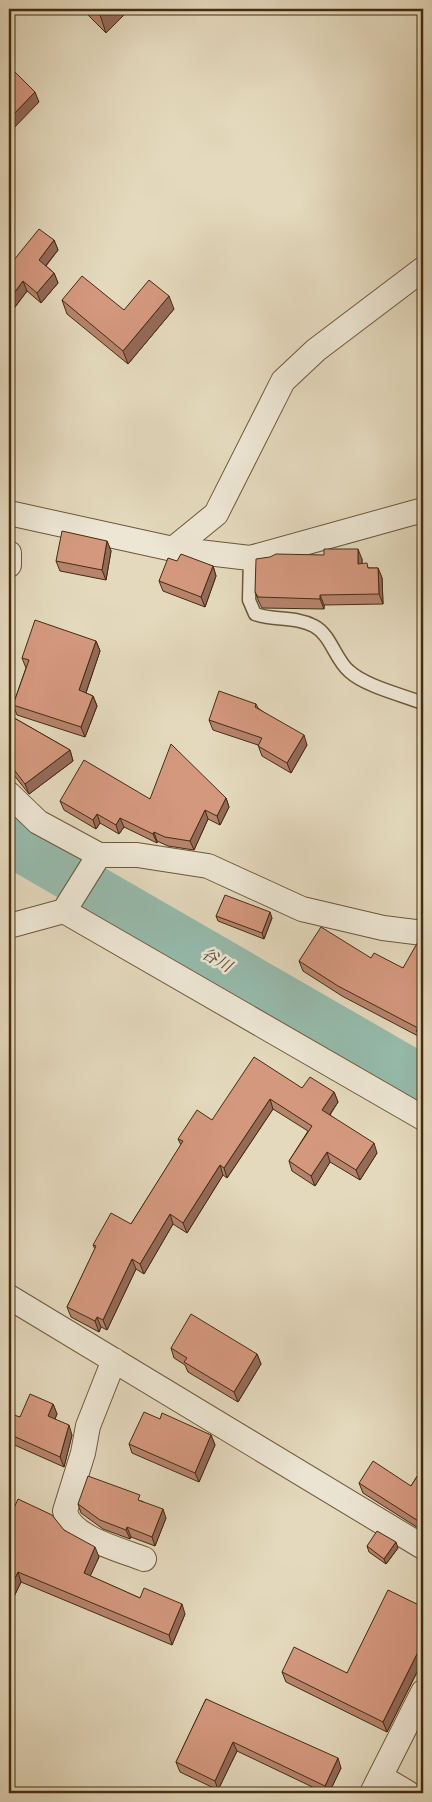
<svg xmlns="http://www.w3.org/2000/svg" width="432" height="1802" viewBox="0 0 432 1802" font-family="Vollkorn,'Noto Serif JP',serif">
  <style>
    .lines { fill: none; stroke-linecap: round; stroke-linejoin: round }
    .river { stroke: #96bbac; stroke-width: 49 }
    .lane-casing { stroke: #6c583a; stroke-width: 15 }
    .street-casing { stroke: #6c583a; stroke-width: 26 }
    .lane { stroke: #ede6d4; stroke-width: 12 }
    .street { stroke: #ede6d4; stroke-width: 24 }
    .wall { fill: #b6836d; stroke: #442d0f }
    .shaded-wall { fill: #946a59; stroke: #442d0f }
    .building { fill: #d4987f; stroke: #442d0f }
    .labels { text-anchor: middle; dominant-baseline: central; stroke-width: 5; stroke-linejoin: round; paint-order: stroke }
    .water-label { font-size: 16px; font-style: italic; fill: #54492e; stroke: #ede6d4 }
  </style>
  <rect width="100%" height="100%" fill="#e4d9bd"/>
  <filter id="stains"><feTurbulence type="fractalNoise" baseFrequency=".004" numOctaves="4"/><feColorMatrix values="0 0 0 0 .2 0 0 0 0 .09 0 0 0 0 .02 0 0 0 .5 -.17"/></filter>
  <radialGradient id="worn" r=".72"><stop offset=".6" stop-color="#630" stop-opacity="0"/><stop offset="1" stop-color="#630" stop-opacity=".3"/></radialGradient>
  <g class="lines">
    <!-- river -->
    <path class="river" d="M9,841L423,1080"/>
    <defs>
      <path id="lane" d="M250,558L249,600L255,614C274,621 296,616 314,626C331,635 335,659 349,671C365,686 402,695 423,703"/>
      <path id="street" d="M9,513L173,549L250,558L423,510
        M173,549L216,514L283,381L316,350L423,269
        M9,553V565
        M9,794L38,822L99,855H137L208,866L302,909L383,928L423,933
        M64,911L99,855
        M9,926L64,911L423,1118
        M9,1297L423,1547
        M114,1360L88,1426L83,1453L65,1511C69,1537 121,1550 144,1559
        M381,1777L408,1793
        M372,1793L423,1692"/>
    </defs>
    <!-- lane casing -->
    <use href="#lane" class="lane-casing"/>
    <!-- street casing -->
    <use href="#street" class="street-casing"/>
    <!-- lane -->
    <use href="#lane" class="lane"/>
    <!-- street -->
    <use href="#street" class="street"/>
  </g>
  <!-- wall -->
  <path class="wall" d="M82,9H130L106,33Z
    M54,240L58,250L46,266L54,273L58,283L41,303L27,291L9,315V266Z
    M62,300L124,310L174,309L128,364L67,314Z
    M107,541L111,551L106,580L60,571L56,561Z
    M362,559V564L369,568H378L382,578L383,604L324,605V609L262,608L259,602L255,592Z
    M177,561L213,566L216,576L205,607L163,591L159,581Z
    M96,641L100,651L86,693L93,696L97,706L85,737L17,715L13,705L26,668L22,658Z
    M256,704L258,708L307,745L291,773L262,756L258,745L213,730L209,720Z
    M9,715L70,750L73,761L29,794L9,769Z
    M226,798L229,807L220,825L208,819L194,850L168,846L157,841V843L124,827L119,834L100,823L96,829L64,810L60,801L150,799Z
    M216,916L272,918L264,939L218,921Z
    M423,943V1043L420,1041L418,1036L342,996L303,971L299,961L371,958L403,968Z
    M302,1088L334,1092L338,1102L330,1115L377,1153L360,1180L330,1162L315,1186L292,1171L289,1161L308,1131L273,1109L227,1178L223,1175L187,1233L173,1224L144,1274L136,1269L107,1330L101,1327L99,1332L71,1317L67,1307L95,1249L93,1245L131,1224L181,1145L178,1139L212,1120Z
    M171,1348L257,1354L261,1364L238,1402L188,1372L185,1365L174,1358Z
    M53,1404L57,1414L55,1419L72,1435L64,1467L10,1443L9,1440V1428L20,1417Z
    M160,1419L211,1435L215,1445L199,1482L132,1453L129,1444Z
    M423,1467V1531L363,1493L359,1483L411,1486Z
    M142,1501L166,1518L155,1546L131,1537L130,1539L103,1529L81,1513L78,1504Z
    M9,1519L64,1530L99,1557L90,1576L140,1598L185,1614L172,1645L21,1582L9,1607Z
    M367,1546L398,1548L386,1564L369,1552Z
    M423,1607V1660L387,1732L286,1682L282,1672L347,1673Z
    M206,1699L341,1768L329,1793H325L237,1751L218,1790L180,1772L176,1762Z"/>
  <!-- shaded-wall -->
  <path class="shaded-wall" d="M105,9H130L106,33L100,15Z
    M35,92L39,102L10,132L9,127V119Z
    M54,240L58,250L42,270L39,260Z
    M54,273L58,283L41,303L37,293Z
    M23,281L27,291L9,315V300Z
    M169,296L174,309L128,364L123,351Z
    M107,541L111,551L106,580L102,570Z
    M358,549L362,559V574L358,564Z
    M213,566L216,576L205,607L201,597Z
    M378,568L382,578L383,604L379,594Z
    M320,595L324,605V609L320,599Z
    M96,641L100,651L83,701L79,690Z
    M93,696L97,706L85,737L81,727Z
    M304,735L307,745L291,773L287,763Z
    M70,750L73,761L29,794L25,784Z
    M226,798L229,807L220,825L217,816Z
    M205,810L208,819L194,850L190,841Z
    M97,814L100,823L96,829L93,820Z
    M120,818L124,827L119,834L116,825Z
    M154,832L157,841V843L153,834Z
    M270,912L272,918L264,939L262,933Z
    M334,1092L338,1102L326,1120L322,1110Z
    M270,1099L273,1109L227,1178L224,1168Z
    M374,1143L377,1153L360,1180L356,1170Z
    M327,1152L330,1162L315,1186L311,1176Z
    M220,1165L223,1175L187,1233L183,1223Z
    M170,1214L173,1224L144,1274L140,1264Z
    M132,1259L136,1269L107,1330L103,1320Z
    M97,1317L101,1327L99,1332L95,1321Z
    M257,1354L261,1364L238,1402L234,1392Z
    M53,1404L57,1414L52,1425L48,1416Z
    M69,1425L72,1435L64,1467L60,1457Z
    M211,1435L215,1445L199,1482L195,1473Z
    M163,1509L166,1518L155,1546L152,1537Z
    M127,1527L131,1537L130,1539L126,1530Z
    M396,1542L398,1548L386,1564L384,1559Z
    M95,1547L99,1557L87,1583L84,1573Z
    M18,1572L21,1582L9,1607V1590Z
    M182,1604L185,1614L172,1645L169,1635Z
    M423,1642V1660L387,1732L383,1722Z
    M233,1742L237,1751L218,1790L215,1781Z
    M338,1758L341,1768L329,1793H328L325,1786Z"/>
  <!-- building -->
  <path class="building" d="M93,9H105L100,15Z
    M12,69L35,92L9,119V73Z
    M39,229L54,240L39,260L54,273L37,293L23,281L9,300V266Z
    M82,276L124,310L149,280L169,296L123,351L62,300Z
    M62,531L107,541L102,570L56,561Z
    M324,549H358V564L367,563L368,568H378L379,594L320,595V599L258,597L255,592L256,559L270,557L276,554L324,555Z
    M181,554L213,566L201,597L159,581L168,558L177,561Z
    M35,620L96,641L79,690L93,696L81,727L13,705L29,660L22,658Z
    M219,691L256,704L255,707L304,735L287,763L258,746L262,738L209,720Z
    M9,715L70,750L25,784L9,763Z
    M171,744L226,798L217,816L205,810L190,841L165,837L154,832L153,834L120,818L116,825L97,814L93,820L60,801L84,760L150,799Z
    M225,895L270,912L262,933L216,916Z
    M321,927L371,958L374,953L403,968L419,940L423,943V1035L416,1031L418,1028L338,986L299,961Z
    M254,1057L302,1088L310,1077L334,1092L322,1110L374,1143L356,1170L327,1152L311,1176L289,1161L312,1126L270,1099L224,1168L220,1165L183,1223L170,1214L140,1264L132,1259L103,1320L97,1317L95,1321L67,1307L96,1246L93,1245L111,1213L131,1224L183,1141L178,1139L197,1110L212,1120Z
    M191,1314L257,1354L234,1392L184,1362L187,1358L171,1348Z
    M30,1394L53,1404L48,1416L69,1425L60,1457L9,1434V1428L14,1415L20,1417Z
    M144,1412L160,1419L162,1413L211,1435L195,1473L129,1444Z
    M373,1461L411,1486L423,1467V1524L359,1483Z
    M88,1476L140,1495L138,1500L163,1509L152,1537L127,1527L126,1530L100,1520L78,1504Z
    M18,1499L52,1515L64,1530L95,1547L84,1573L140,1598L144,1588L182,1604L169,1635L18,1572L9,1590V1519Z
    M377,1531L396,1542L384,1559L367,1546Z
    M388,1590L423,1607V1642L383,1722L282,1672L294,1647L347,1673Z
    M206,1699L338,1758L325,1786L233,1742L215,1781L176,1762Z"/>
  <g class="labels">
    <!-- water labels -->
    <g class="water-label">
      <text transform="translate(216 961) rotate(30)">谷川</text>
    </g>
  </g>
  <!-- margin -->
  <rect width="432" height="1802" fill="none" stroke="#e4d9bd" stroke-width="30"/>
  <rect x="10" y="10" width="412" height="1782" fill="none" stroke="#442d0f" stroke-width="2.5"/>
  <rect x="15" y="15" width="402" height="1772" fill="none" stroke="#442d0f"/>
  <rect width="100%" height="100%" filter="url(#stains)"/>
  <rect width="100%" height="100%" fill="url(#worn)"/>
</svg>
